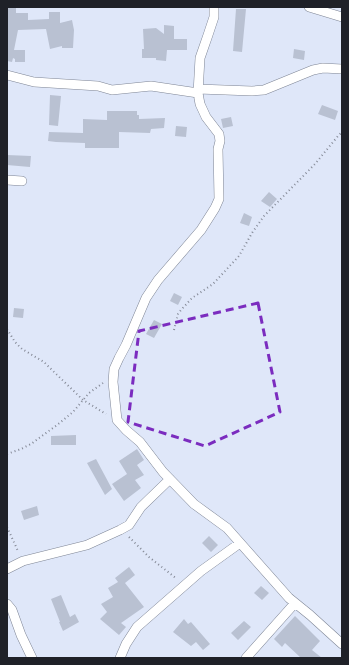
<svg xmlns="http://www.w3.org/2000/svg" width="349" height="665" viewBox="0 0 349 665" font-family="Figtree,sans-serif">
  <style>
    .building { fill: #b9c1d2 }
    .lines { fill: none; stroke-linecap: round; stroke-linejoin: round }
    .street-casing { stroke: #7e8595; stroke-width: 10 }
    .path { stroke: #858a97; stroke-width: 2; stroke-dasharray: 1 3; stroke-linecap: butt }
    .street { stroke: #fff; stroke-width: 9 }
    .marked { fill: none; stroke: #7b2cbf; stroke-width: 3; stroke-dasharray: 8 5; stroke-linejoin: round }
  </style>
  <rect width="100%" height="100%" fill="#dfe7f9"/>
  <!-- building -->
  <path class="building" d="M7,7H16V13H28V20L49,19V12H60V23L72,20L74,30L73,48H62V46L50,49L46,29L18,30L14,50H25V62H15V59L13,58L12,62L7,61Z
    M236,9H246L242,52L233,51Z
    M164,25L174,26V39H187V50H167L166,61L156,60V58H142V49H144L143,29L156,28L164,34Z
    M294,49L305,51L304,60L293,58Z
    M50,95L61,96L58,126L49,125Z
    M322,105L338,111L335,120L318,114Z
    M107,111H137V115H139V119L165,118L164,128L151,129L150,133L119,132V148H85V143L56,142L48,141L49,132L83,133V119L107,120Z
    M231,117L233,126L223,128L221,119Z
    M176,126L187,127L186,137L175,136Z
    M7,155L31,156L30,167L7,165Z
    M269,192L277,199L270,207L261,201Z
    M244,213L252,217L249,226L240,223Z
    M174,293L182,297L178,305L170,301Z
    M14,308L24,309L23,318L13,317Z
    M154,320L162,324L154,338L146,334Z
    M76,435V445H51V436Z
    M137,449L144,460L137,465L144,475L135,480L141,488L124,501L112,484L127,474L119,461Z
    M96,459L112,489L105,495L87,463Z
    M37,506L39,515L24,520L21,511Z
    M209,536L218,545L211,552L202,543Z
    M129,567L135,575L125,583L144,607L121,623L126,627L119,635L100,619L107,612L101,604L113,597L108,588L118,582L115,578Z
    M261,586L269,593L262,600L254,593Z
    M61,595L70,617L75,614L79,622L63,631L59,622H60L51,599Z
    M295,616L320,641L312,650L322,658H301L285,643L282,647L274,639Z
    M184,619L188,624L191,622L210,644L203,650L196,642L191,646L173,632Z
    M244,621L251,627L238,640L231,633Z"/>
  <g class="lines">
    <defs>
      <path id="street" d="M214,7V17L208,35L200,58L198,93L200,104L206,117L219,134L220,141L218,149L219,199L215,208L201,230L158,280L146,298L126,345L119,358L114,369L113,382L117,420L126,430L140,442L163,472L194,504L227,528L289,598L310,615L342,644
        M309,7L342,17
        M7,75L34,82L98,86L112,90L151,86L198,93
        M198,89L252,91L264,90L313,70L323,68L342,69
        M7,180L22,181
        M7,569L23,561L87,545L120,530L129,525L141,507L170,479
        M7,604L12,610L21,635L32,658
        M120,658L126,644L137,627L201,571L240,543
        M246,658L295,603"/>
    </defs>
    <!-- street casing -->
    <use href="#street" class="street-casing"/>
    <!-- path -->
    <path class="path" d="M7,329L15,342L22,349L44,362L51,369L83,400L106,414
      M174,330L178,314L181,310L192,298L213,284L239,256L252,233L264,216L315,164L338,136L342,132
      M7,454L21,449L31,444L57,425L73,412L89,393L103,383
      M7,527L18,551
      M129,537L149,557L177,579"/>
    <!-- street -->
    <use href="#street" class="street"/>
  </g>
  <!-- marked area -->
  <path class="marked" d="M258,303L280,412L205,446L128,422L139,331Z"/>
  <!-- border -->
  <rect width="349" height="665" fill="none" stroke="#1f2128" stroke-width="16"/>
</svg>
